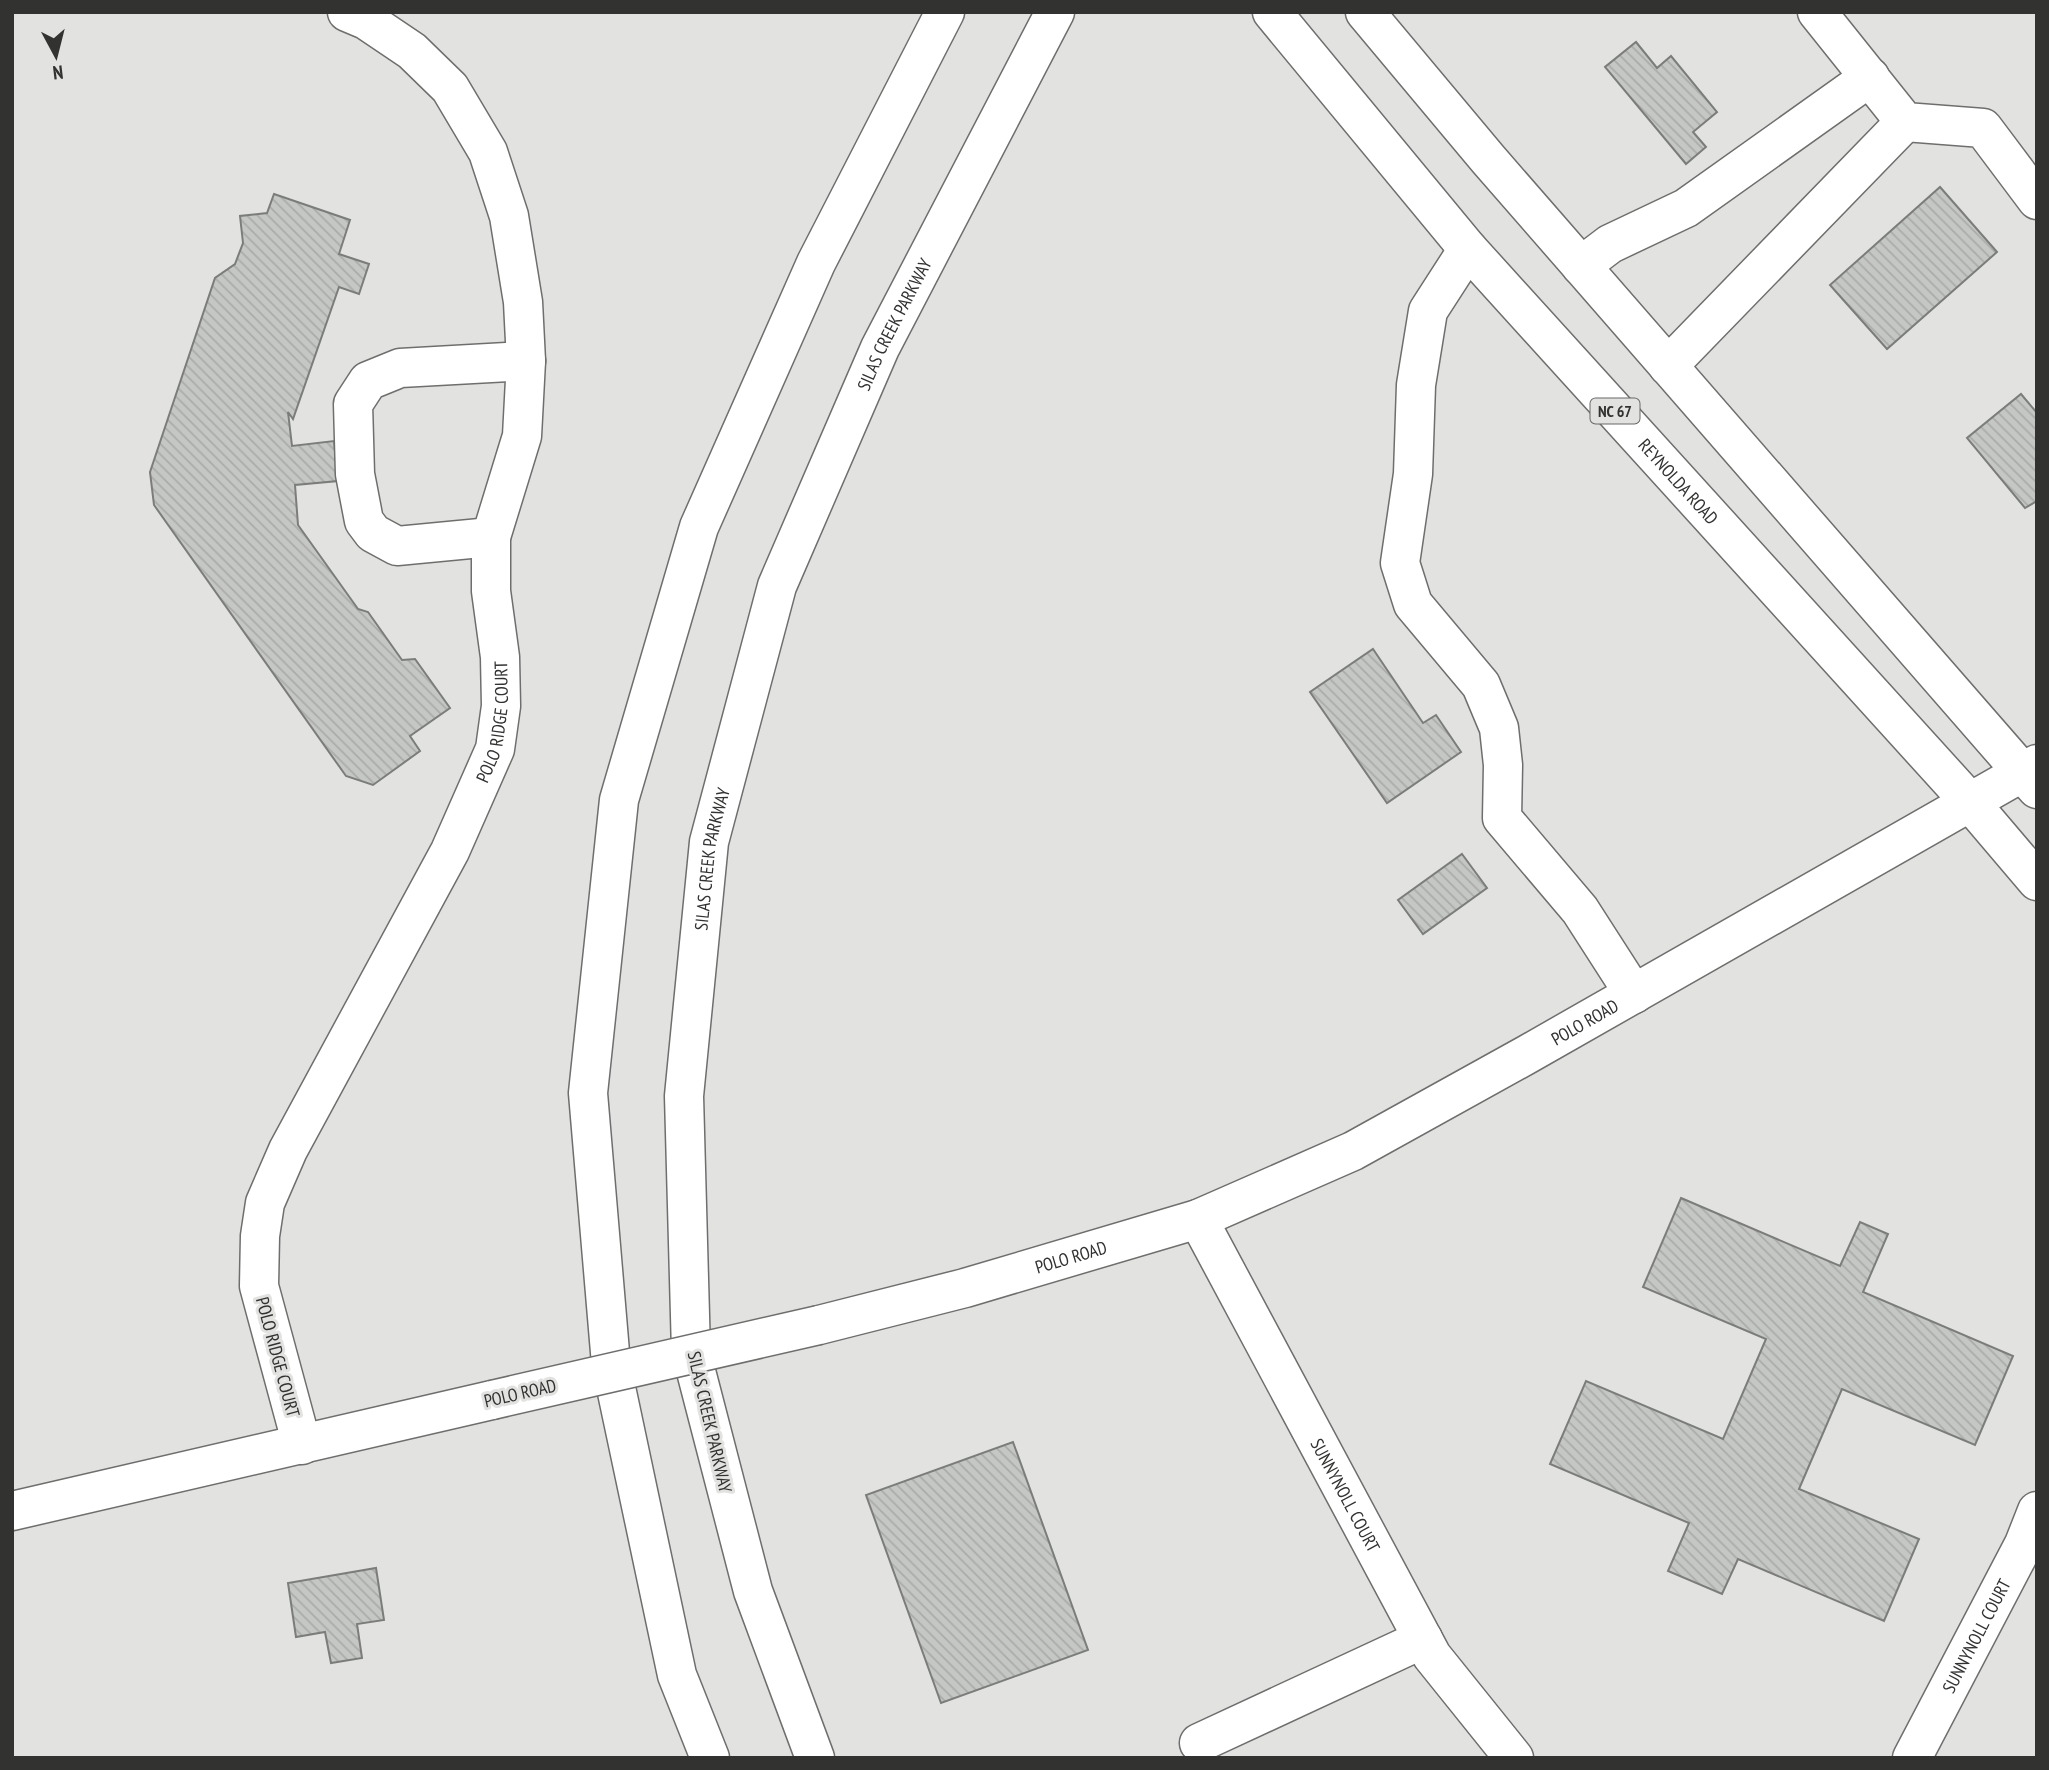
<svg xmlns="http://www.w3.org/2000/svg" width="2049" height="1770" viewBox="0 0 2049 1770" font-family="'PT Sans Narrow',sans-serif">
  <style>
    .building { fill: url(#building-back-hatch); stroke: #7b7d7b; stroke-width: 2 }
    .lines { fill: none; stroke-linecap: round; stroke-linejoin: round }
    .minor-casing { stroke: #6e6f6d; stroke-width: 41 }
    .major-casing { stroke: #6e6f6d; stroke-width: 41 }
    .minor { stroke: #fff; stroke-width: 38 }
    .major { stroke: #fff; stroke-width: 38 }
    .major-bridge-casing { stroke: #6e6f6d; stroke-width: 41; stroke-linecap: butt }
    .major-bridge { stroke: #fff; stroke-width: 38 }
    .labels { text-anchor: middle; dominant-baseline: central; stroke-width: 6; stroke-linejoin: round; paint-order: stroke }
    .shield { fill: #e2e3e0; stroke: #676866; stroke-width: 2 }
    .shield-label { font-size: 16px; font-weight: bold; fill: #323331 }
    .street-label { font-size: 18px; fill: #323331; stroke: #e2e3e0 }
  </style>
  <defs>
    <pattern id="building-back-hatch" width="6" height="6" patternUnits="userSpaceOnUse" patternTransform="scale(1.75)"><rect width="6" height="6" fill="#c5c7c5"/><path d="M-1 5l2 2M0 0l6 6M5-1l2 2" fill="none" stroke="#aaabaa"/></pattern>
  </defs>
  <rect width="100%" height="100%" fill="#e2e3e0"/>
  <!-- building -->
  <path class="building" d="M1636,42L1657,68L1671,56L1717,112L1693,132L1706,147L1686,164L1605,67Z
    M1940,187L1997,252L1887,349L1830,285Z
    M274,194L350,220L339,254L369,264L359,294L339,287L293,419L288,412L292,446L334,441L338,481L295,485L298,525L358,609L368,612L402,660L415,659L450,708L410,736L420,751L373,785L346,776L154,505L150,472L215,278L235,264L243,243L240,216L267,213Z
    M2021,394L2037,413V501L2025,508L1967,438Z
    M1373,649L1423,723L1436,715L1461,752L1387,803L1310,692Z
    M1462,854L1487,888L1423,934L1398,900Z
    M1681,1198L1840,1266L1860,1222L1888,1234L1863,1292L2013,1356L1975,1445L1842,1389L1799,1489L1919,1539L1884,1621L1738,1559L1722,1594L1668,1571L1689,1523L1550,1464L1586,1381L1723,1439L1766,1339L1643,1287Z
    M1013,1442L1088,1650L941,1703L866,1495Z
    M376,1568L384,1620L357,1624L362,1658L331,1663L325,1632L296,1637L288,1583Z"/>
  <g class="lines">
    <defs>
      <g id="minor">
        <path d="M1817,12L1905,122L1983,128L2037,200"/>
        <path d="M1468,249L1428,311L1416,385L1413,474L1400,563L1413,604L1481,685L1499,728L1503,765L1502,818L1580,910L1634,994"/>
        <path d="M1581,266L1610,244L1686,208L1870,77"/>
        <path d="M1668,366L1905,122"/>
        <path d="M491,537L397,546L373,533L364,521L355,474L353,404L368,381L400,368L526,361"/>
        <path id="s1" d="M1198,1219L1432,1656L1514,1758"/>
        <path id="s2" d="M302,1445L259,1286L260,1236L265,1203L288,1150L450,851L495,749L501,706L500,657L491,591V537L522,436L526,361L523,302L509,216L488,152L450,88L412,51L366,20L347,12"/>
        <path d="M1199,1743L1423,1639"/>
        <path id="s3" d="M1912,1758L2024,1544L2037,1511"/>
      </g>
      <g id="major">
        <path id="s4" d="M1272,12L1468,249L1969,801L2037,881"/>
        <path d="M1365,12L1488,159L2037,789"/>
        <path id="s5" d="M819,1325L965,1288L1198,1219L1353,1151L1528,1054L2037,764"/>
        <path d="M12,1511L492,1400"/>
        <path d="M710,1758L677,1675L611,1364L588,1093L619,800L699,527L816,263L945,12"/>
        <path id="s6" d="M815,1758L753,1591L691,1352L684,1096L709,842L777,586L880,348L1055,12"/>
      </g>
    </defs>
    <!-- minor casing -->
    <use href="#minor" class="minor-casing"/>
    <!-- major casing -->
    <use href="#major" class="major-casing"/>
    <!-- minor -->
    <use href="#minor" class="minor"/>
    <!-- major -->
    <use href="#major" class="major"/>
    <defs>
      <path id="major-bridge" d="M492,1400L819,1325"/>
    </defs>
    <!-- major-bridge casing -->
    <use href="#major-bridge" class="major-bridge-casing"/>
    <!-- major-bridge -->
    <use href="#major-bridge" class="major-bridge"/>
  </g>
  <g class="labels">
    <!-- shield labels -->
    <rect class="shield" x="1590.5" y="398.5" width="49" height="25" rx="5"/>
    <g class="shield-label">
      <text x="1615" y="411">NC 67</text>
    </g>
    <!-- street labels -->
    <g class="street-label">
      <text stroke="none"><textPath href="#s6" startOffset="1488">SILAS CREEK PARKWAY</textPath></text>
      <text stroke="none"><textPath href="#s4" startOffset="621">REYNOLDA ROAD</textPath></text>
      <text stroke="none"><textPath href="#s2" startOffset="784">POLO RIDGE COURT</textPath></text>
      <text stroke="none"><textPath href="#s6" startOffset="920">SILAS CREEK PARKWAY</textPath></text>
      <text stroke="none"><textPath href="#s5" startOffset="828">POLO ROAD</textPath></text>
      <text stroke="none"><textPath href="#s5" startOffset="261">POLO ROAD</textPath></text>
      <text transform="translate(278 1357) rotate(75)">POLO RIDGE COURT</text>
      <text transform="translate(520 1393) rotate(-13)">POLO ROAD</text>
      <text transform="translate(710 1422) rotate(77)">SILAS CREEK PARKWAY</text>
      <text stroke="none"><textPath href="#s1" startOffset="313">SUNNYNOLL COURT</textPath></text>
      <text stroke="none"><textPath href="#s3" startOffset="138">SUNNYNOLL COURT</textPath></text>
    </g>
  </g>
  <!-- border -->
  <rect width="2049" height="1770" fill="none" stroke="#323331" stroke-width="28"/>
  <!-- north arrow -->
  <g transform="translate(56 56) rotate(173)" stroke="#e2e3e0" stroke-width="5" paint-order="stroke">
  <path d="M0-5L12 26L0 18L-12 26Z" fill="#323331"/>
  <text y="-10" font-size="19" font-weight="bold" text-anchor="middle" fill="#323331">N</text>
  </g>
</svg>
